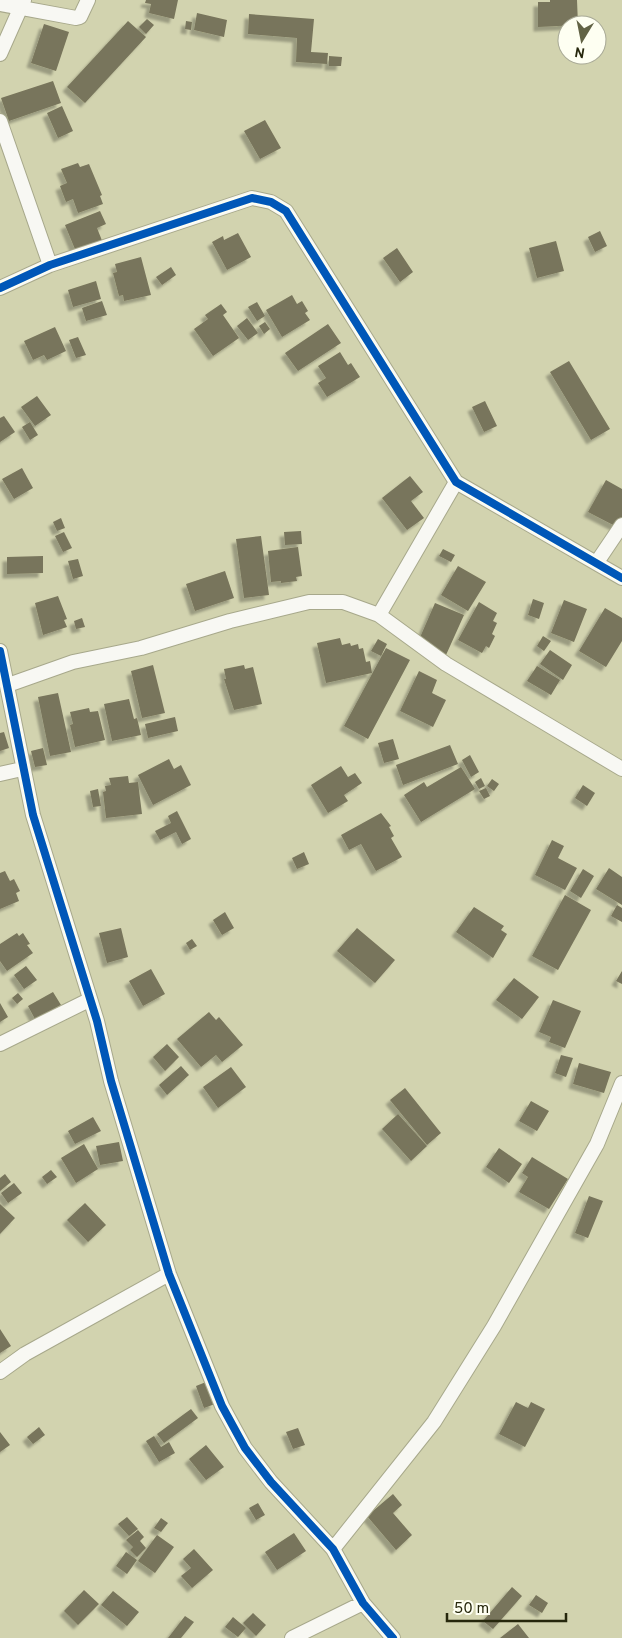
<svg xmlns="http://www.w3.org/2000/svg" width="622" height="1638" viewBox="0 0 622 1638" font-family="Overpass,sans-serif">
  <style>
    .building { fill: #78755b; filter: url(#shadow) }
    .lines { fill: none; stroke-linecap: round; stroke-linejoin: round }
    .minor-casing { stroke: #a7a88b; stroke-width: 16 }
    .minor { stroke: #f8f8f3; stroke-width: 14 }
    .cycleway-casing { stroke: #fefff2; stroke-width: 11 }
    .cycleway { stroke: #0057b8; stroke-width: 8 }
  </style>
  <defs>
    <filter id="shadow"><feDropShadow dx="-4.5" dy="4.5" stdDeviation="1" flood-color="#0004"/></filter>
  </defs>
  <rect width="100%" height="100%" fill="#d2d3af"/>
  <!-- building -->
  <path class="building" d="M146,0H178L174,19L149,13L151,4L145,3Z
    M550,0H577L578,25L538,27V2H550Z
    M197,13L227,20L224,37L194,30Z
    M249,14L314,19L311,52L328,53L327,64L296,62L297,38L248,34Z
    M147,19L154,25L146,34L139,27Z
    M128,21L146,37L85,103L67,87Z
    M186,21L192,22L191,30L185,29Z
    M44,24L69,32L56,71L31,63Z
    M329,56L342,57L341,66H329Z
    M53,81L61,103L9,121L1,98Z
    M62,106L73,131L58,138L47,113Z
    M265,120L281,148L260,159L244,131Z
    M78,163L80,167L89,164L102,195L100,196L103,204L78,213L73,199L66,202L60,186L67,183L61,169Z
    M100,211L106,224L97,228L103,243L77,254L65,225Z
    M600,231L607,246L595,252L588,237Z
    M238,233L251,257L227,270L212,242L223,236L224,240Z
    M556,241L564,271L537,278L529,248Z
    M397,248L413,272L400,282L383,258Z
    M141,257L151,295L124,301L123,295L119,296L113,273L117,272L115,264Z
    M171,267L176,275L162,285L156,277Z
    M96,281L101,299L73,307L68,290Z
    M292,295L297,304L302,301L308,311L305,313L310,320L282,337L266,310Z
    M102,301L107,315L86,321L82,308Z
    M257,302L265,316L257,321L248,307Z
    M221,304L227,312L223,315L239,338L213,356L194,329L208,319L205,315Z
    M247,318L258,333L248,340L237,326Z
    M265,322L270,329L264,334L259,326Z
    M328,324L341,343L298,371L285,353Z
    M55,327L66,351L47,360L44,355L33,360L24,341Z
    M78,337L86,355L76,358L69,340Z
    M340,352L348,365L351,363L360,377L327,397L318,383L326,378L318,366Z
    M569,361L610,429L591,440L550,372Z
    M37,396L51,415L35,426L21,407Z
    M485,401L497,426L484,432L472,407Z
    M4,416L15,432L0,442V418Z
    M30,422L38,435L30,440L22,427Z
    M22,468L33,488L14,499L2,479Z
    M410,476L423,492L411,501L424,518L407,530L382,498Z
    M606,480L622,489V522L619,528L588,512Z
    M61,518L65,528L57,531L53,522Z
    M301,531L302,544L285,545L284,532Z
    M64,532L72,548L63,552L55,536Z
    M261,536L269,595L244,598L236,539Z
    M298,547L302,576L296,577L297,581L281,583V581L271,582L268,551Z
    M443,549L455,555L451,562L439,556Z
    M43,556V573L7,574V557Z
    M78,559L83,576L73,579L68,561Z
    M458,566L486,582L468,611L441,595Z
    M225,571L234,598L195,611L186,584Z
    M58,596L67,619L64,620L67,627L43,635L35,603Z
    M533,599L544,603L539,619L528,615Z
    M564,600L587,609L574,642L551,633Z
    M479,602L497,613L493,621L497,623L492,634L495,636L489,648L486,646L482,653L458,640Z
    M435,603L464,615L446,655L418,642Z
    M605,608L622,618V641L606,667L579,651Z
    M82,618L85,627L76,629L74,621Z
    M543,636L551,641L544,651L537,646Z
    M340,638L342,645L350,643L351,646L358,644L359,649L363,648L366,662L370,661L372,673L326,683L317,643Z
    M378,639L387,644L381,656L371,651Z
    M386,648L410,660L368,739L344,726Z
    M550,650L572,665L563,680L540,664Z
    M153,665L165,713L142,718L131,671Z
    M244,665L245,669L253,667L262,704L234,710L224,679H226L224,669Z
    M537,666L560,680L551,695L527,681Z
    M419,671L437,680L432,693L446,700L433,727L400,711Z
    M58,693L71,752L50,756L38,697Z
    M129,699L134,719L137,718L141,735L112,741L104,704Z
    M89,708L90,712L98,711L105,740L75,747L70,725L73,724L70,712Z
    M175,717L178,731L148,738L145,724Z
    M4,732L9,748L0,751V733Z
    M393,739L399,759L384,763L378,743Z
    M450,745L458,764L403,785L396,765Z
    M43,748L47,765L35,767L31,751Z
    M470,755L479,772L471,777L462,760Z
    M169,759L174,769L181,765L191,785L153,805L138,775Z
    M341,766L348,777L355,773L362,783L344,795L348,801L328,813L311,785Z
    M461,767L475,789L421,822L404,795L424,782L427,787Z
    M128,776L129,783L138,782L142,814L106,818L103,792L106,791L105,786L111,785L109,778Z
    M481,778L485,786L479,789L475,782Z
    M492,779L499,784L494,791L487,786Z
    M583,785L595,793L587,806L575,798Z
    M486,788L490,796L484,799L479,791Z
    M98,789L101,806L93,807L90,791Z
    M177,811L191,839L182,844L176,832L160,840L155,831L171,823L168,816Z
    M381,813L391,826L389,827L394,836L391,838L402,857L376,871L361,844L349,850L341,835Z
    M552,840L564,846L558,858L577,868L565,890L535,875Z
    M304,852L309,864L297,869L292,858Z
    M609,868L622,877V905L596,889Z
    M583,869L594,876L581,898L570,891Z
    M5,871L10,881L14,879L20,891L16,893L19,901L0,909V873Z
    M565,895L591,910L558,970L532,956Z
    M617,905L622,908V922L611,916Z
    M474,907L504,926L501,930L507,934L493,958L456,932Z
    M225,912L234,928L222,935L213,920Z
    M121,928L128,957L107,963L99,933Z
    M357,928L395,960L375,983L337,951Z
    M17,933L19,936L23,933L30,944L27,945L33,953L7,971L0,961V944Z
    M192,939L197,946L190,950L186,943Z
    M26,966L37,980L24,989L14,975Z
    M151,969L165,994L143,1006L129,981Z
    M622,971V984L616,981Z
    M514,978L539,997L522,1019L496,1000Z
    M53,992L61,1005L35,1019L28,1006Z
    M18,993L23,999L17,1004L12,998Z
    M553,1000L581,1011L565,1048L549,1042L551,1037L539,1032Z
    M0,1003L8,1017L0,1022Z
    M209,1012L216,1020L219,1017L243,1045L222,1062L216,1055L201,1067L177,1039Z
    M167,1044L179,1057L165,1071L153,1057Z
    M561,1055L573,1058L566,1077L555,1073Z
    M579,1063L611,1072L604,1093L573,1084Z
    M181,1066L189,1075L167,1095L159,1085Z
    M231,1067L246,1087L218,1108L203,1087Z
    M405,1088L441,1133L427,1145L390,1100Z
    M531,1101L549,1111L537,1131L519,1121Z
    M398,1114L427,1146L411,1161L382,1129Z
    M93,1117L101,1131L75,1144L68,1131Z
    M119,1142L123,1161L100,1165L96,1146Z
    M84,1144L98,1169L76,1183L61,1158Z
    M499,1148L522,1164L509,1183L486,1167Z
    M532,1157L568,1179L549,1209L519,1192L528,1177L522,1173Z
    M51,1170L57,1177L47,1184L42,1177Z
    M5,1174L11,1182L0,1191V1178Z
    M14,1183L22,1193L8,1203L1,1193Z
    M589,1196L603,1201L588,1238L575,1233Z
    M85,1203L106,1225L88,1242L67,1220Z
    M0,1204L15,1218L0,1234Z
    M0,1329L11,1346L0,1353Z
    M206,1382L215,1404L204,1408L196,1386Z
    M516,1402L528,1408L531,1402L545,1409L525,1447L499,1434Z
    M191,1409L198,1418L164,1443L157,1434Z
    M39,1427L45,1435L33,1444L27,1437Z
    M298,1428L305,1445L293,1449L286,1432Z
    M0,1432L10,1445L0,1452Z
    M154,1436L161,1447L169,1442L175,1453L159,1462L146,1441Z
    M206,1445L224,1467L206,1480L189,1459Z
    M393,1494L402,1505L393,1513L412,1535L396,1550L367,1516Z
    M258,1503L265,1515L256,1520L249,1508Z
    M127,1517L138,1529L129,1536L118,1524Z
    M161,1518L168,1523L161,1532L154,1528Z
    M138,1530L144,1537L140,1541L146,1548L137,1557L130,1550L133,1547L126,1540Z
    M294,1533L306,1551L277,1570L265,1552Z
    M157,1535L174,1547L155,1573L138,1561Z
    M194,1549L213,1570L192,1588L181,1576L191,1568L183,1559Z
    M126,1552L137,1560L127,1574L116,1566Z
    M512,1587L522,1596L493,1629L483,1621Z
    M84,1590L99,1604L78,1625L64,1611Z
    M113,1591L139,1612L127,1626L101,1605Z
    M536,1595L548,1603L542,1613L529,1605Z
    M253,1613L266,1625L256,1636L243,1623Z
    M185,1616L194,1622L181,1638H168Z
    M233,1617L246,1628L238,1637L225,1627Z
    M518,1624L529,1638H500Z"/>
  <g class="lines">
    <defs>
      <path id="minor" d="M0,4L76,18L80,17L88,0
        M0,54L24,0
        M0,121L50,265
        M0,288L50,265L252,198L271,202L286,211L456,482L622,578
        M597,562L622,525
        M379,615L456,482
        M0,651L33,815L97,1021L111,1081L169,1274L222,1406L245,1448L271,1482L333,1549L363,1603L393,1638
        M8,685L73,662L141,648L230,621L309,602H343L379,615L446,664L622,769
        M0,774L22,769
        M0,1044L89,1000
        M0,1372L25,1354L169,1274
        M333,1549L434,1422L494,1326L597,1144L622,1083
        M292,1638L363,1603"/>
    </defs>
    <!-- minor casing -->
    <use href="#minor" class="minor-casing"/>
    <!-- minor -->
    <use href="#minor" class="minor"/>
    <defs>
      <path id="cycleway" d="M0,288L50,265L252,198L271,202L286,211L456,482L622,578
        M0,651L33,815L97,1021L111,1081L169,1274L222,1406L245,1448L271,1482L333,1549L363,1603L393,1638"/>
    </defs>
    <!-- cycleway casing -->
    <use href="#cycleway" class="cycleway-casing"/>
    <!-- cycleway -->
    <use href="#cycleway" class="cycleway"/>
  </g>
  <!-- north arrow -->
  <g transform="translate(582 40) rotate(190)"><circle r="24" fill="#fefff2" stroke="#a8a996"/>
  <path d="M0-4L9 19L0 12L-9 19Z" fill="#626345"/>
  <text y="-8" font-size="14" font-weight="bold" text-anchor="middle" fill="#26270c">N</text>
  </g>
  <!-- scale -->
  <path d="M447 1613v8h119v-8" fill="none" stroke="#26270c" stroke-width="2.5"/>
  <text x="454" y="1613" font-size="15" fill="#26270c" stroke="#fefff2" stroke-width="4" paint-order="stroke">50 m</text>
</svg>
